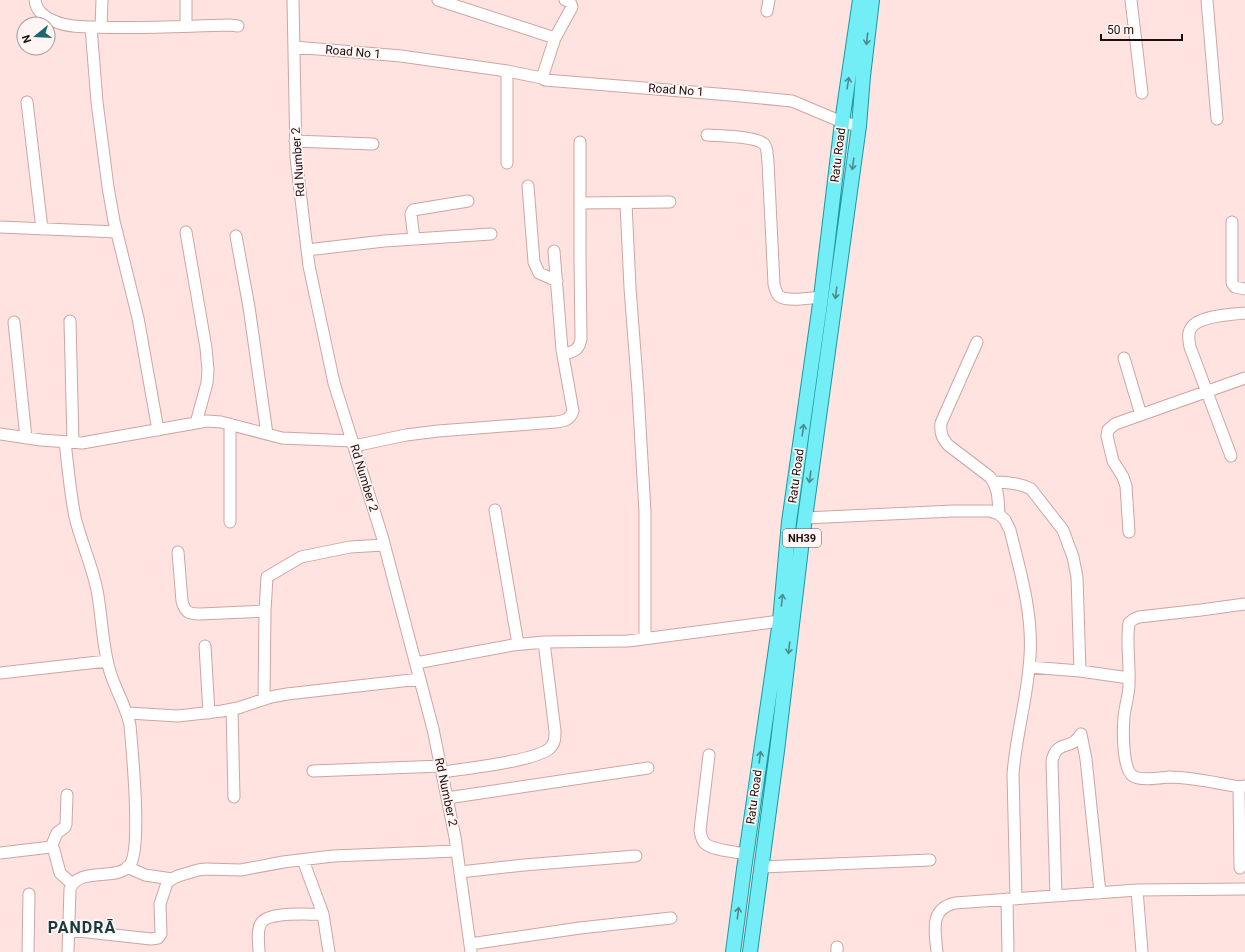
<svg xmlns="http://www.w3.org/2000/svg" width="1245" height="952" viewBox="0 0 1245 952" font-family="Roboto,sans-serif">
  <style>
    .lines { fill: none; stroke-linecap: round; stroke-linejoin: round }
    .minor-casing { stroke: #cfa4a2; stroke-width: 13 }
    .major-casing { stroke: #1a99a1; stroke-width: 16 }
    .minor { stroke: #fff; stroke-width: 11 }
    .major { stroke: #74eef6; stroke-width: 14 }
    .oneway { stroke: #4d8a8e }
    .labels { text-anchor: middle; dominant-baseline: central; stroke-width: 3.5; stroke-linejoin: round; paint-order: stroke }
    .shield { fill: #fef5f4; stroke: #615453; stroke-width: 1 }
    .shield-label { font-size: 11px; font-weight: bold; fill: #1e0f0e }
    .street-label { font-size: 12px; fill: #1e0f0e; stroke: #fef5f4 }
    .district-label { font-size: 16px; font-weight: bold; letter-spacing: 1px; fill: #16393c; stroke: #fef5f4 }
  </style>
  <rect width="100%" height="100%" fill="#fee3e1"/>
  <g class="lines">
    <defs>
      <path id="minor" d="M35,0C36,11 44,17 54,21C67,27 83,27 97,27C141,29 185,26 229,25L238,26
        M293,0L296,157L309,266L334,383L382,536L433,729L455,837L471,952
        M438,0L555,38
        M1131,0L1142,93
        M1207,0L1217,119
        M767,11L769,0
        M186,26V0
        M91,27L97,102L108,187L114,221L138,318L158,430
        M101,27L102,0
        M294,47L401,56L507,71V163
        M507,71L542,78L545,80L730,95L792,101L842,122L859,126
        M542,78L555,38L572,7L570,2L565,0
        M27,102L42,229
        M707,135C719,136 756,136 764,144C768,148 767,156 768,162L774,284C775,288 776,293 779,296C786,302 812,298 821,297
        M295,141L373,144
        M528,186L534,262L539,273L557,281
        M580,203L670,202
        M626,203L630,288L638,392L645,512V638
        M1232,222V283L1235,287L1245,289
        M0,227L117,232
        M186,232L206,348L208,370L207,383L196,423
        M236,236L249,307L267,434
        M414,239L411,214L413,210L468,201
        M307,250L384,241L491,234
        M70,321L73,442
        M14,322L26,438
        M977,342L941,423C940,433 942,438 948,445L990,477C999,488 998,501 999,514
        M563,354C574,352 579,350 581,339L580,260V142
        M1124,358L1141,415
        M230,424V522
        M0,434L41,440L82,443L207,421L221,422L282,438L352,441
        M65,442C68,467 70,492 75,517C81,542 92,565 97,590C102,616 102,643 109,668C114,688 126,705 130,725C132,750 142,847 130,865C117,882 79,866 70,889L68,952
        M354,446L406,435L438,431L556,422C564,421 570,420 573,411L562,350L554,251
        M1231,456L1190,347C1189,341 1187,334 1191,328C1198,316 1232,314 1245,313
        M995,482C1008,482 1019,483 1031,489L1063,530L1073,557L1077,577L1080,671
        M495,510L518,644
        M805,518L953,511H990L999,514L1005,520L1010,530C1020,571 1033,613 1030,656C1028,696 1016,734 1013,774L1016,899
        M1129,532L1126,486L1123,477L1113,461L1107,436L1108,430L1115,424L1245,378
        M178,552L182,601C185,613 189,614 201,614L265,611
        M1245,604L1201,610L1139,617L1134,619L1129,623C1126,643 1130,663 1129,684C1129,695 1125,706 1124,717C1123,729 1122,769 1133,776C1140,781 1160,778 1169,777C1192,777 1216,783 1239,787L1245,786
        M205,646L209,713
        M416,663L513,645L544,642L628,641L780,621
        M1029,667L1080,671L1129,678
        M0,673L107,661
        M264,699L265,611L267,577L301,557L350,547L384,545
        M232,709L234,797
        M128,713L178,716L222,711L238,708L271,697L287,694L420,679
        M1081,734L1086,759L1100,893
        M709,755L700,830C701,834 701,839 704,842C709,850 736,852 746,854
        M313,771L441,766
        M442,772C463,769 537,761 550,748C555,743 555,738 555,731L544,642
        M1239,787L1240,868
        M447,798L648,768
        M51,847L57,833L65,827L66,824L67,795
        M0,853L51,847L54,850L60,873L72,884
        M303,860L323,914L329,952
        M127,867L145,875L172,879
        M761,867L930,860
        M460,872L524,865L636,856
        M1137,890L1142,952
        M1056,896L1052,761C1057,738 1071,752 1081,734
        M1007,899L1008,952
        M69,930L151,939L158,938L161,934L160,904L167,883L172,879L178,876L198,870L206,869L241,870L283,862L333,856L457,851
        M470,944L580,928L671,918
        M28,952L29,894
        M259,952C259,943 256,929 262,922C271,911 309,915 323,914
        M837,952V947
        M937,952C935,931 929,909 955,903L1137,890L1245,889"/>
      <path id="major" d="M733,952L744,869L780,621L789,522L821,297L842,122L860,0
        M750,952L777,751L802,540L859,126L863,76L872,0"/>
    </defs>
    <!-- minor casing -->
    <use href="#minor" class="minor-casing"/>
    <!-- major casing -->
    <use href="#major" class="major-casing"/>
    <!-- minor -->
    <use href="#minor" class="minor"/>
    <!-- major -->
    <use href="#major" class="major"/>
  </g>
  <!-- one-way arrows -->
  <defs><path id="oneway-shaft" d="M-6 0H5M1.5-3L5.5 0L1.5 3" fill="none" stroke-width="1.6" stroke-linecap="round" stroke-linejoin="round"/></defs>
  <g class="oneway">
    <use href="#oneway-shaft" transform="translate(867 39) rotate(97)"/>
    <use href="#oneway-shaft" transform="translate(848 83) rotate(-81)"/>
    <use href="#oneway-shaft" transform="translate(853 164) rotate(98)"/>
    <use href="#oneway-shaft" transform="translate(836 293) rotate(98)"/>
    <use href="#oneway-shaft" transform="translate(803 430) rotate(-82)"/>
    <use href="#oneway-shaft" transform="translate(810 477) rotate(98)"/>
    <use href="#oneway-shaft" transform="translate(782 600) rotate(-84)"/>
    <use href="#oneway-shaft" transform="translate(789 648) rotate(97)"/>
    <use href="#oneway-shaft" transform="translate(760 757) rotate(-82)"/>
    <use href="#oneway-shaft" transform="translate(738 913) rotate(-83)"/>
  </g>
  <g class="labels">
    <!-- shield labels -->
    <rect class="shield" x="783" y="529" width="38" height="18" rx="3"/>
    <g class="shield-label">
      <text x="802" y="538">NH39</text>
    </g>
    <!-- street labels -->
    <g class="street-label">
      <text transform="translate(353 52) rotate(5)">Road No 1</text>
      <text transform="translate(676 90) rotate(4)">Road No 1</text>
      <text transform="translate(838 155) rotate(-83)">Ratu Road</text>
      <text transform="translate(298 162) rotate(-94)">Rd Number 2</text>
      <text transform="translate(796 476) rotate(-82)">Ratu Road</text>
      <text transform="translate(364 478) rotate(73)">Rd Number 2</text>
      <text transform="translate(446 792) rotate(78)">Rd Number 2</text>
      <text transform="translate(754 797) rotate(-82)">Ratu Road</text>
    </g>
    <!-- district labels -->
    <g class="district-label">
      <text x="82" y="927">PANDRĀ</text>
    </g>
  </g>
  <!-- north arrow -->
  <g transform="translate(36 36) rotate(252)"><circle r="19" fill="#fef5f4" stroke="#a49998"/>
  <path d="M0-3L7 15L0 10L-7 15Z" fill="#1a676d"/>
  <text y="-6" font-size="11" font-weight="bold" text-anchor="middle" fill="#1e0f0e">N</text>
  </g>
  <!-- scale -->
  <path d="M1101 34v6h81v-6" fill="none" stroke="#1e0f0e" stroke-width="2"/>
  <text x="1107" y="34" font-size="12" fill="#1e0f0e" stroke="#fef5f4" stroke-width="3" paint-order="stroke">50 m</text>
</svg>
